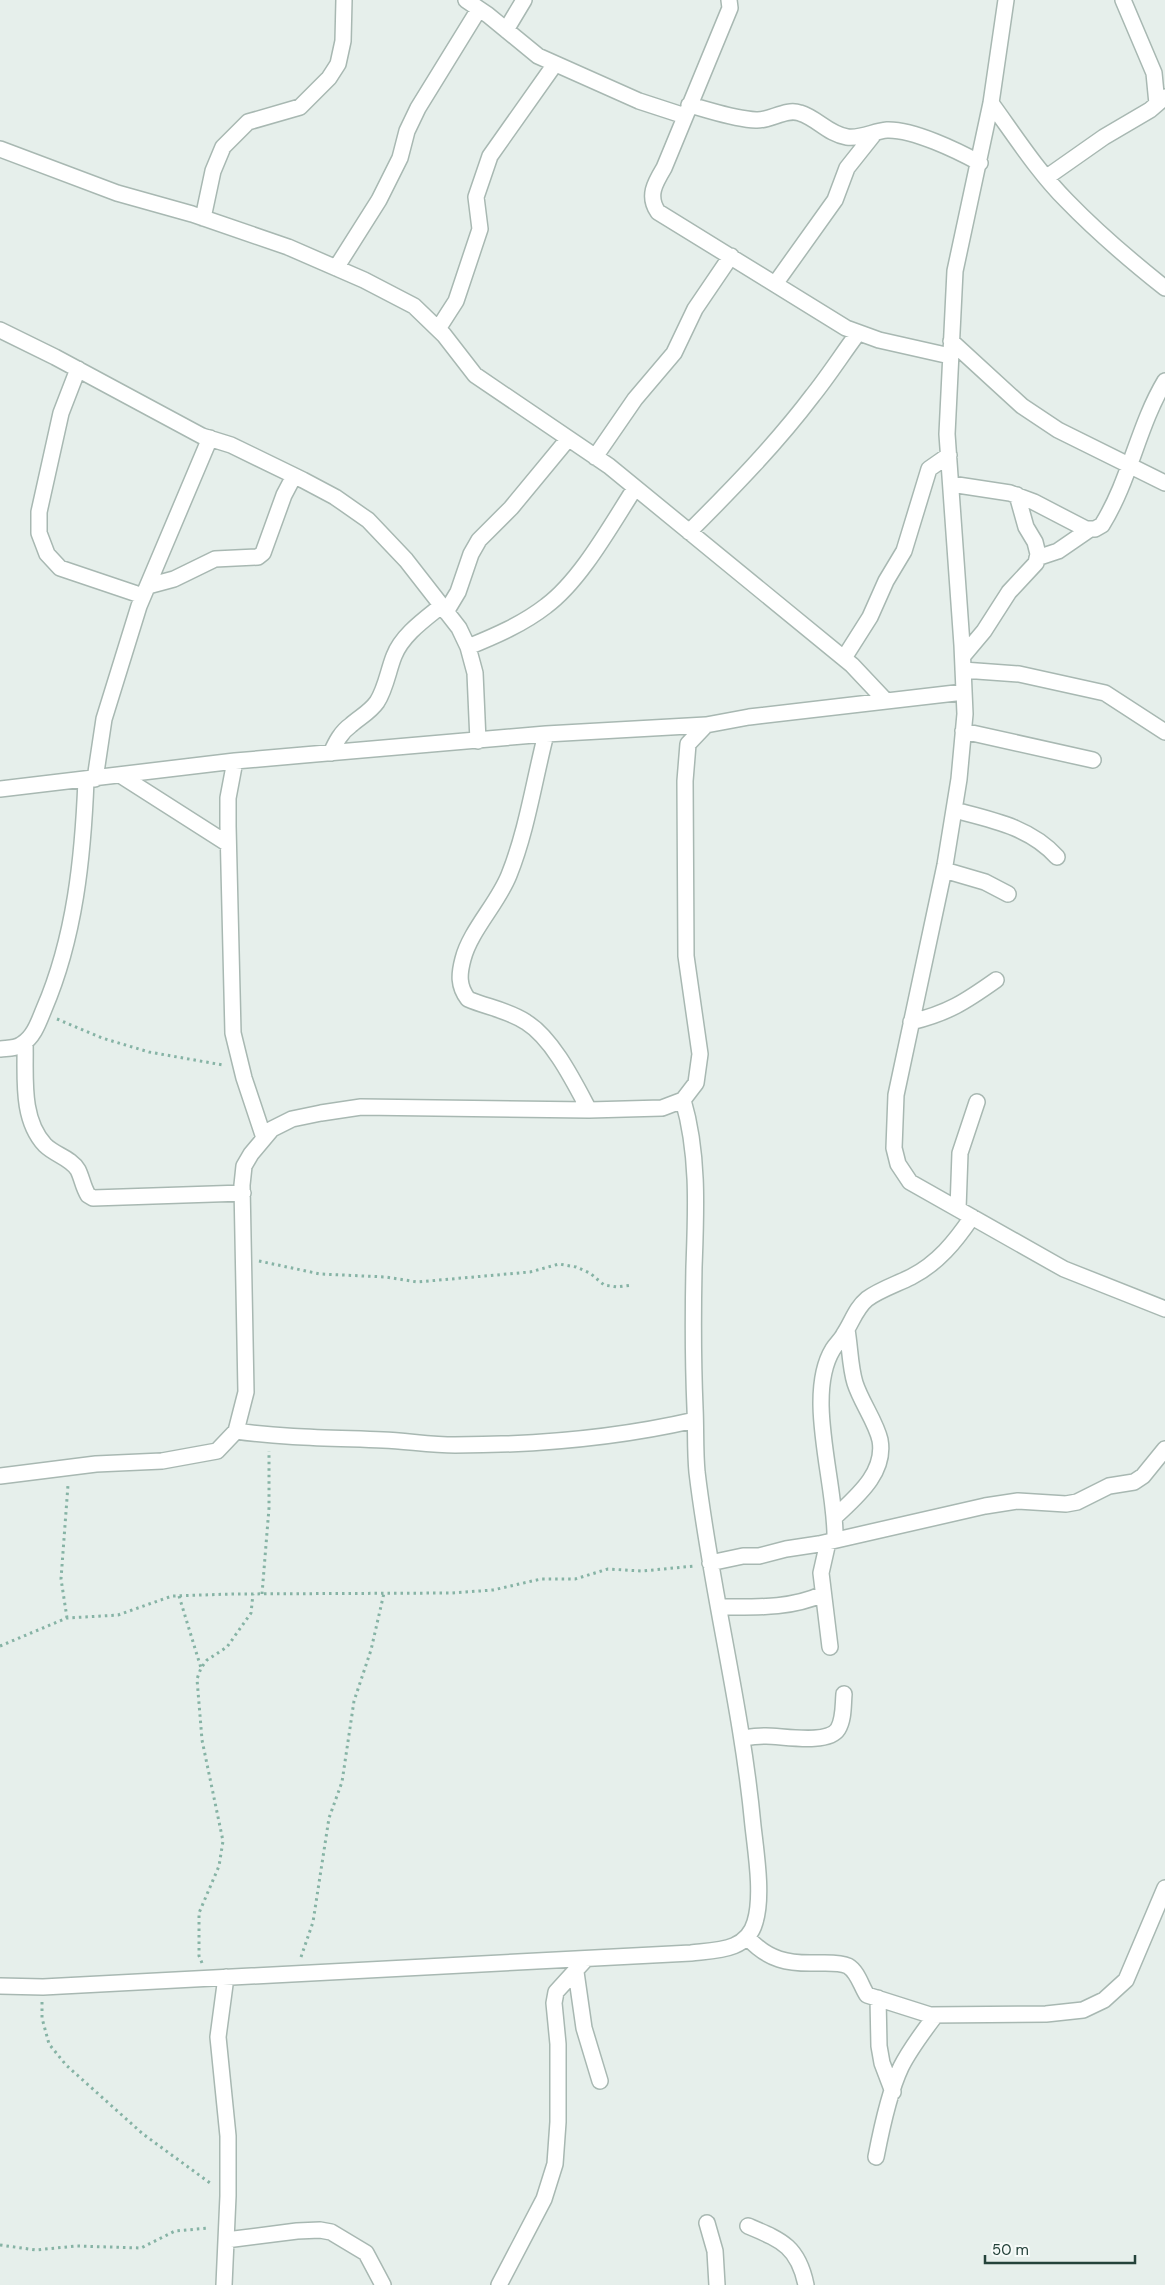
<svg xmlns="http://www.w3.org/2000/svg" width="1165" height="2285" viewBox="0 0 1165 2285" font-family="'DM Sans',sans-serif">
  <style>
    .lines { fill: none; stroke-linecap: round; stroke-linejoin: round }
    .street-casing { stroke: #a8b8b2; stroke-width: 18 }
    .path { stroke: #86b3a5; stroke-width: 3; stroke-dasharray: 2.5 4; stroke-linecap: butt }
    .street { stroke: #fff; stroke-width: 15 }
  </style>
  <rect width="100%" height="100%" fill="#e6efeb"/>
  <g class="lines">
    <defs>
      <path id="street" d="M466,0L488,15L538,56L639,101L685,116
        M729,0L730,8L664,168C655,183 647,196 658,212L846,328L879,340L950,356
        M1006,0L991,103L955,271L947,434L962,645L965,714L959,779L945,865L896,1095L894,1148L898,1164L910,1182L1064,1269L1165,1309
        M1123,0L1154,73L1157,104
        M506,30L524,0
        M991,103C1015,136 1038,172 1067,201C1097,232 1131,261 1165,288
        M689,105C710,110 733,119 756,120C771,121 785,108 800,113C817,118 828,134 847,137C861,139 874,131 887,130C913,129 958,151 980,163
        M0,149L117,193L192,214L288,247L364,280L414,306L444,335L475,375L609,466L852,665L885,700
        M1047,177L1104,137L1150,110L1165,97
        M203,218L213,171L223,147L248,122L300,107L329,78L338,64L343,41L344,0
        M336,268L379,200L400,158L407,131L418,108L479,9
        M775,284L835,200L847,168L874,134
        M438,329L456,301L480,229L476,197L490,156L555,64
        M0,330L55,357L202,436L231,445L303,480L335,497L368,520L406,560L459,628L468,647L475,673L478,741
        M951,341L1022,406L1058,430L1165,483
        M78,369L61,413L39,512V533L47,554L60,568L143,596
        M595,457L635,399L674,353L695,309L731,256
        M951,484L1010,493L1034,502L1086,529H1095L1102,525C1130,480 1138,426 1165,381
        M689,532C732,489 776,444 813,395C829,375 843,353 858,333
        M1037,558L1058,551L1090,529
        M148,586L174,579L215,559L258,557L263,553L284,495L294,476
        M446,612L458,592L471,554L479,540L511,508L568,439
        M468,647C495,636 523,624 546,606C581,580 611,525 635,488
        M963,656L984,631L1009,592L1036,563L1038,554L1035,542L1026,527L1017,495
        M844,658L870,617L886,581L904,551L929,469L949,455
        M963,670L1019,674L1105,693L1165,732
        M963,731L1093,760
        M546,734C534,781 527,830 509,875C498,903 470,931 463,959C459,974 458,986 468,999C486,1007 508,1010 526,1022C553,1039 574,1082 589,1110
        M331,753C336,742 341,732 351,725C360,717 370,712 377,702C386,688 388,671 394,656C402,635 425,619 441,606
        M235,761L228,798V826L233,1033L244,1078L264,1138
        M120,775L228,844
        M95,779L104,719L139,606L210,438
        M0,789L235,761L546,734L706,725
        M954,810C992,820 1030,827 1057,857
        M944,870L985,882L1008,894
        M911,1022C948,1013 965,1002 996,980
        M25,1042C26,1075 20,1118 45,1145C55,1155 71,1158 78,1170C82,1178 83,1187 88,1195L93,1198L243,1193
        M0,1049C7,1048 16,1049 22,1044C34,1037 39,1021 44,1009C75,937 83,857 86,780
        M958,1209L960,1153L977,1102
        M236,1431C285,1438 334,1438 383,1440C407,1441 431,1445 455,1445C536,1445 617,1438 695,1420
        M0,1476L96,1464L162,1461L217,1451L236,1431L246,1392L242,1185L244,1166L251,1154L272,1129L292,1119L321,1113L361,1107L589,1110L662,1108L683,1100L696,1083L700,1054L686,956L685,781L688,744L706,725L749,717L964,692
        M835,1517C856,1497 886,1473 880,1440C876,1422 861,1402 855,1383C850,1367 850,1347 847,1330
        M835,1540C837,1486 804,1396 833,1349C836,1344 841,1340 844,1334C852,1322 856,1308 867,1299C879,1290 897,1284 911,1277C938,1263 955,1242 972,1217
        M828,1542L821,1573L830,1647
        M710,1563L743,1556H759L786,1549L819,1544L985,1506L1018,1501L1066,1504L1077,1502L1109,1486L1134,1482L1143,1476L1165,1449
        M719,1607C755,1607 790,1609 823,1594
        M742,1738C750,1737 758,1736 766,1736C783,1736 828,1745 838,1729C844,1719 843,1705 844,1694
        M748,1938C768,1960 788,1964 817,1963C826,1963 840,1962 848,1966C858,1972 861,1986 867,1995L930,2015L1046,2014L1083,2010L1104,2000L1126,1980L1165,1888
        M576,1972L584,2028L600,2081
        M0,1986L43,1987L691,1953C717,1950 747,1951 755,1922C763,1896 756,1853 753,1826C742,1707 711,1591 697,1472C695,1451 696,1429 695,1408C693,1361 693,1314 694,1267C696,1212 699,1154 683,1100
        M878,1998L879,2046L882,2063L893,2092
        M876,2157C881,2131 890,2090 901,2067C910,2049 923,2032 935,2016
        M707,2223L715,2251L717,2285
        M748,2226C781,2240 798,2246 806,2285
        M226,2240L297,2231L320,2230L331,2232L366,2253L383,2285
        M224,2285L228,2196V2136L218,2037L226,1977
        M499,2285L544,2199L555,2164L558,2122V2044L554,2003L556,1992L586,1959"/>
    </defs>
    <!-- street casing -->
    <use href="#street" class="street-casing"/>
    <!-- path -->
    <path class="path" d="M57,1019L102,1038L149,1052L223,1065
      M259,1261L320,1274L386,1277L417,1282L530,1272L559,1264L576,1267L590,1273L604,1285L617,1287L632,1285
      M262,1594L269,1508V1451
      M179,1596L201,1668
      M67,1618L61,1579L68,1485
      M0,1646L67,1618L118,1615L172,1596L232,1594L452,1593L493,1590L541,1579H575L608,1569L642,1571L695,1566
      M301,1957L313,1922L329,1818L342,1782L354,1701L371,1650L384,1593
      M202,1963L199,1956V1913L219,1866L223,1841L202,1740L197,1679L201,1668L207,1660L227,1647L251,1613L253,1594
      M42,2002V2018L49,2044L66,2065L143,2134L210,2183
      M0,2245L36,2250L76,2246L141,2248L175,2231L209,2228"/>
    <!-- street -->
    <use href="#street" class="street"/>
  </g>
  <!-- scale -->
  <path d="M985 2255v8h150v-8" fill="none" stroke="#24423a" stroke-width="2.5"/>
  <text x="992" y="2255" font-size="15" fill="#24423a" stroke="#f7fbf9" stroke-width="4" paint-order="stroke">50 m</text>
</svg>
